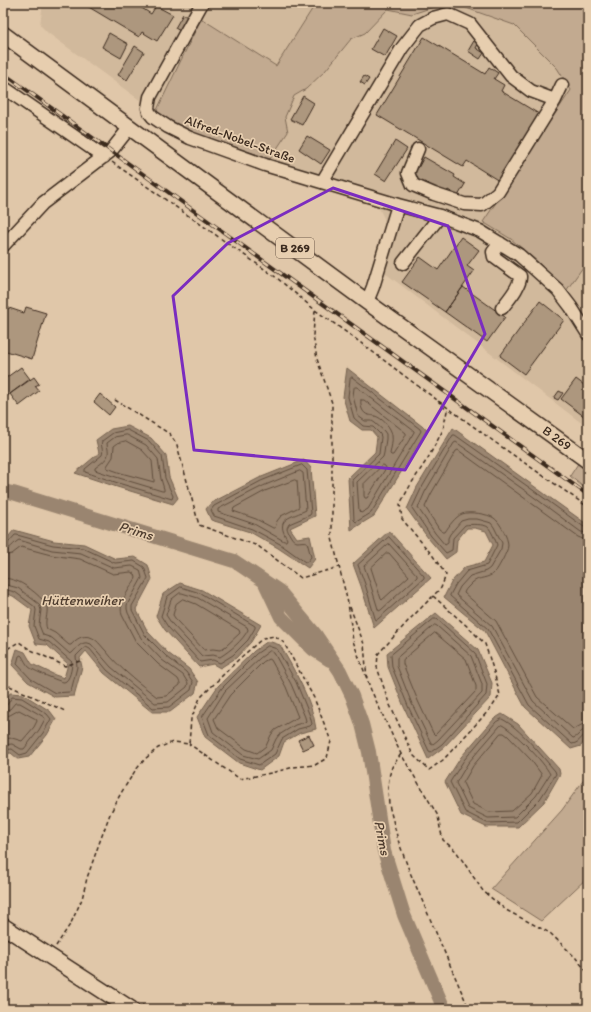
<svg xmlns="http://www.w3.org/2000/svg" width="591" height="1012" viewBox="0 0 591 1012" font-family="Itim,sans-serif">
  <style>
    .built { fill: #d1b99c }
    .green { fill: #c2aa90; stroke: #7e6a57 }
    .water { fill: #9a856f; stroke: #74614f }
    .lines { fill: none; stroke-linecap: round; stroke-linejoin: round }
    .shore { stroke: #614e3e; stroke-width: 1 }
    .river { stroke: #9a856f; stroke-width: 14 }
    .building { fill: #ad977e; stroke: #3b2a1e }
    .minor-casing { stroke: #3b2a1e; stroke-width: 15 }
    .major-casing { stroke: #3b2a1e; stroke-width: 18 }
    .path { stroke: #3b2a1e; stroke-width: 1.5; stroke-dasharray: 4 3; stroke-linecap: butt }
    .minor { stroke: #e7ceaf; stroke-width: 12 }
    .major { stroke: #e7ceaf; stroke-width: 15 }
    .rail-casing { stroke: #3b2a1e; stroke-width: 4 }
    .rail { stroke: #e7ceaf; stroke-width: 2.5; stroke-dasharray: 8; stroke-linecap: butt }
    .marked { fill: none; stroke: #7b2cbf; stroke-width: 3; stroke-linejoin: round }
    .labels { text-anchor: middle; dominant-baseline: central; stroke-width: 3.5; stroke-linejoin: round; paint-order: stroke }
    .shield { fill: #e7ceaf; stroke: #6f5b4a; stroke-width: 1 }
    .shield-label { font-size: 12px; font-weight: bold; fill: #3b2a1e }
    .street-label { font-size: 13px; fill: #3b2a1e; stroke: #e7ceaf }
    .water-label { font-size: 14px; font-style: italic; fill: #4e3c2e; stroke: #e7ceaf }
  </style>
  <rect width="100%" height="100%" fill="#e0c7a9"/>
  <filter id="ink" filterUnits="userSpaceOnUse"><feTurbulence type="fractalNoise" baseFrequency=".025" numOctaves="2"/><feDisplacementMap in="SourceGraphic" scale="8" xChannelSelector="R" yChannelSelector="G"/><feConvolveMatrix kernelMatrix="1 2 1 2 8 2 1 2 1" color-interpolation-filters="sRGB"/></filter>
  <g filter="url(#ink)">
    <!-- built -->
    <path class="built" d="M43,3H316L276,66L199,23L156,112L48,33L40,25Z
      M446,3H452L514,25L557,68L571,90L483,222L511,239L538,262L566,291L588,260V428L372,263L384,230V218L380,210L374,204L264,169L270,159L288,132L285,117L294,96L306,89L325,71L351,39L365,33L388,9L412,14Z"/>
    <!-- green -->
    <path class="green" d="M316,3H446L412,14L388,9L365,33L351,39L325,71L306,89L294,96L285,117L288,132L270,159L177,128L156,112L199,23L202,19L276,66Z
      M452,3H588V260L566,291L538,262L511,239L483,222L571,90L557,68L514,25Z
      M588,448V491L570,476Z
      M588,774V877L541,921L491,889L562,810Z"/>
    <!-- water -->
    <path class="water" d="M347,368L427,430L374,516L351,530L348,478L375,452L377,437L371,430H362L350,421L343,397Z
      M128,426L151,438L166,455L169,477L178,498L173,504L117,487L75,473L99,453L96,440L111,429Z
      M453,428L588,525V737L581,746L571,749L525,707L485,631L444,597L452,581L465,567L484,562L493,545L486,531L475,528H467L457,540L456,552L446,559L428,538L407,509L417,487Z
      M304,460L311,468L315,516L290,528L297,538L310,536L315,559L308,568L278,548L250,532L211,520L206,509L211,503L259,478Z
      M14,530L54,541L84,544L116,559L135,557L148,565L152,579L136,609L148,632L168,653L189,669L198,682L195,693L170,712H152L104,673L86,651L80,658L82,667L74,696L55,697L28,682L12,665L17,649L25,652L32,664L55,675L64,678L68,664L47,645L36,644L29,626L32,610L13,596L3,593V543Z
      M389,531L431,578L374,628L361,586L353,564Z
      M180,583L202,590L261,625L251,642L236,658L220,668L213,664L199,667L165,630L156,616L163,594Z
      M436,613L478,650L492,683L491,697L444,747L428,759L404,707L388,667L387,653Z
      M268,641L280,645C295,672 312,699 316,729L300,733L284,742L279,756L260,770L239,763L205,737L197,717L218,686L254,651Z
      M10,693L23,694L50,711L56,719L47,735L29,757L18,759L11,753L3,754V704Z
      M502,714L518,724L559,769L560,774L544,802L518,827H486L461,815L445,782L461,757L494,719Z"/>
    <g class="lines">
      <!-- shore -->
      <path class="shore" d="M352,377L420,429L421,431L371,513L356,522L354,520L352,480L379,454L381,437L380,434L373,427L363,426L354,418L348,397L350,379Z
        M355,387H357L414,431V432L368,509L361,513L359,511L357,482L383,457L384,453L386,439V434L384,431L375,423L372,421H365L358,416L353,396L354,388Z
        M361,400H364L406,433V435L393,455H391L390,454C391,448 393,441 392,435C391,427 382,418 375,416C370,415 374,416 369,415C362,414 360,405 361,400Z
        M128,430L149,441L162,456L165,478L173,496L172,499L118,483L85,472V469L102,455C104,450 100,446 102,441L113,433Z
        M127,435L146,445L158,459L161,479L164,489V491H162L119,478L95,470V468C100,464 107,460 108,454C109,451 107,447 107,443L115,437Z
        M126,441L142,450L152,461L154,480V482L121,473L107,468V466L113,457L114,446L118,443Z
        M302,465L307,470L311,513L310,515L289,524L287,528C288,532 292,541 297,542C300,542 304,541 307,542L311,557L307,562H305L280,544L252,529L214,516L211,510L214,506L261,481Z
        M383,465L385,466L386,468L367,498H365L364,496V484Z
        M300,471L303,473L306,510L304,511C289,518 275,519 287,539L286,541H284L254,524L218,512V509L263,486Z
        M295,480L297,481L299,507L281,516L277,521L275,528H273L256,519L233,511L234,508L265,491Z
        M588,528L584,527L530,488L455,435H453L421,489L412,508L431,536L446,553L452,550L453,538L465,525C471,524 484,524 488,527C491,530 496,541 497,545L487,565L467,571L456,584L450,595V596L488,629L529,705L572,744C581,743 580,735 588,734
        M588,533L581,532L527,492L456,442L454,443L425,492L418,508L435,533L445,545L448,543V538L450,534L461,521L468,519H477L488,522L491,523L494,527L502,543L501,549L490,568L486,571L470,576L460,587L456,595L492,626L533,701L573,738C579,737 579,730 588,729
        M389,537L424,576V578L378,619L376,620L375,618L365,584L358,565Z
        M588,539H583L578,537L458,450L456,451L431,494L425,507L439,529L443,532H445C449,526 455,517 462,514C469,511 488,514 494,518C500,522 508,538 508,545C508,550 505,554 503,559C500,564 497,571 493,574C484,580 477,576 469,586C466,589 465,590 464,593L496,621L537,697L573,729C578,728 580,724 588,723
        M389,544L417,575V577L381,610L379,611L378,609L370,583L364,566L387,545Z
        M3,545L7,544L15,535H17L53,545L83,548L115,563L134,561L144,567L148,578L132,606V610L145,635L166,656L186,672L193,682L191,690L169,707L153,708L107,670L90,649L86,647L83,649L76,656L77,667L71,691L69,692L55,693L31,679L17,664L19,656L21,655L22,656C24,659 26,664 29,667C32,670 60,682 64,682C70,681 72,667 72,662L49,642L39,639L34,626L36,610L35,607L15,592L3,589
        M3,550C11,550 13,543 19,540L52,550L81,553L114,568L132,566L140,570L142,578L127,605V609L128,613L141,638L162,660L183,675L188,683L187,687L168,702L155,703L111,667L91,644C82,640 78,647 72,653L70,654L52,638L43,635L39,625L41,610L39,604L18,588L3,584
        M387,553H389L409,576L382,600L381,599L371,568Z
        M3,556L12,554L21,547L51,555L80,559L113,574L131,572L135,574L136,578C130,589 118,602 122,615L136,642L158,664L178,679L180,683V685L166,696L157,697C139,683 120,669 106,651C101,646 97,639 90,637C82,635 76,639 71,645H69L55,633L47,629C44,622 48,615 47,607C45,599 26,585 19,582C14,580 8,578 3,578
        M181,587L200,593L255,626V628L248,640L233,655L220,663L213,660L200,662L168,627L161,616L167,597Z
        M180,593H182L198,598L247,627L248,630C242,641 231,650 220,657L213,655L202,656L172,624L166,615L171,600Z
        M183,599L196,604L239,630L240,633L226,646L220,650L213,649L204,650L177,621L173,615L176,604Z
        M434,619H437L475,653L487,684L486,695L442,744L431,752L429,751L408,706L392,667L391,655Z
        M435,625L437,626L471,656L482,684V693L438,740L433,744L431,743L412,704L397,666V658Z
        M435,633L466,659L476,686V691L435,735L433,733L418,701L403,664V660Z
        M268,646L277,649L296,682L310,716L312,724L310,726L298,729L282,739L275,754L259,765L240,759L209,735L202,717L222,688L256,654Z
        M270,651L274,653L291,684L305,717L306,721L305,722L295,725L279,735L276,739L271,750L258,759L243,755L213,732L208,718L225,691L260,658Z
        M269,659L271,660L286,687L298,717L275,730L271,735L266,746L257,753L246,749L218,728L214,719L230,695L263,662Z
        M3,706L7,705L12,697L22,698L47,714L51,719L43,733L27,753L20,755L12,749L3,750
        M3,711L10,709L15,703H20L44,717L45,719L39,730L24,749H21L12,744L3,745
        M3,717L10,715L19,710L36,719L37,721L34,727L22,741L12,738L3,739
        M502,719C520,728 541,755 555,771L556,774L540,799L517,822L487,823L465,812L450,782L464,760L496,722Z
        M502,725C514,731 544,762 550,774L536,796L515,817L488,818L468,808L456,783L468,763L500,726Z
        M501,733H504L508,736L531,760L542,775L532,793L512,811L489,812L473,804L463,783L473,766Z"/>
      <!-- river -->
      <path class="river" d="M3,491L13,493L234,561L279,591L315,634L340,671L352,696L362,724L369,752L384,851L404,915L444,1009
        M264,581L281,617L313,649L330,660"/>
    </g>
    <!-- building -->
    <path class="building" d="M82,3H134L151,14L156,6L173,15L157,41L142,32L139,37Z
      M183,14L187,17L180,31L175,28Z
      M383,28L397,36L385,57L371,49Z
      M109,33L128,44L121,58L102,47Z
      M424,37L485,74L489,67L498,73L494,79L504,85L501,91L539,114L499,181L467,161L463,167L377,115Z
      M475,39L479,42L476,48L484,53L480,59L468,51Z
      M135,46L144,52L127,80L118,75Z
      M364,76L369,79L365,85L360,82Z
      M303,96L314,103L302,125L290,119Z
      M307,136L330,150L321,164L299,149Z
      M395,141L407,149L386,181L375,174Z
      M424,157L455,175L454,177L465,184L458,196L448,190L445,195L413,177L415,166L418,168Z
      M461,237L479,250L467,266L474,271L445,312L402,282L420,257L438,270Z
      M463,287L505,317L487,342L445,312Z
      M540,301L564,320L524,374L500,356Z
      M3,306L24,313L26,307L46,313L32,359L3,350V344L4,339H3Z
      M21,367L30,379L3,399V380Z
      M34,377L39,384L35,386L39,391L19,406L10,394Z
      M576,379L588,388V414L585,417L561,399Z
      M559,391L563,393L558,400L554,398Z
      M100,394L115,407L109,415L94,402Z
      M309,735L314,745L303,750L298,740Z"/>
    <g class="lines">
      <defs>
        <path id="minor" d="M202,3L150,97L148,108L149,112L153,117L168,127L190,138L265,165L398,205L440,216L480,231L519,255L558,290L571,307L588,334
          M3,87L104,157
          M418,149L408,173L413,185L434,194L464,204L482,205L498,192L555,100
          M322,182L402,48L420,25L433,18L448,14L470,24L511,76L531,91L555,100L562,85
          M500,243L493,252L494,257L520,276C521,286 508,300 502,308
          M3,246L43,203L111,151L130,127
          M403,263L440,216
          M367,302L373,287L398,205"/>
        <path id="major" d="M3,34L367,302L588,461
          M3,926L131,1009"/>
      </defs>
      <!-- minor casing -->
      <use href="#minor" class="minor-casing"/>
      <!-- major casing -->
      <use href="#major" class="major-casing"/>
      <!-- path -->
      <path class="path" d="M112,162L277,278L315,310L313,335L317,359L332,403V538L348,603L353,641L367,679
        M315,310L353,337L414,383L496,443L588,507
        M115,400L170,434L177,445L199,525L258,546L301,578L339,567
        M433,596L469,628L485,644L494,672L500,695L492,707L443,760L429,770L413,755L389,703L377,667L378,654L410,619L441,588L446,575L433,556L402,519L400,504L411,484L428,458L443,430L447,411L438,401
        M350,607L364,644L367,679L371,690L401,754L438,816L440,828L443,840L456,851L483,891L506,910L550,933L575,957L588,973
        M3,644L7,649L19,642L29,649L65,666L83,660
        M3,683L65,711
        M3,690L5,685
        M401,754L392,767L389,777L388,789L389,805L398,840L409,870L469,1009
        M56,946L71,923L82,899L87,878L100,841L110,814L121,793L135,771L145,759L158,748L173,742L189,744L191,719L200,698L239,659L263,638L275,636L284,643L314,698L331,741L327,758L315,765L294,767L271,773L240,779L189,744
        M142,1005L149,1009"/>
      <!-- minor -->
      <use href="#minor" class="minor"/>
      <!-- major -->
      <use href="#major" class="major"/>
      <defs>
        <path id="rail" d="M3,73L588,495"/>
      </defs>
      <!-- rail casing -->
      <use href="#rail" class="rail-casing"/>
      <!-- rail -->
      <use href="#rail" class="rail"/>
    </g>
  </g>
  <!-- marked area -->
  <path class="marked" d="M333,188L448,226L485,334L405,470L194,450L173,296L228,243Z"/>
  <g class="labels">
    <!-- shield labels -->
    <rect class="shield" x="276" y="238" width="38" height="20" rx="3"/>
    <g class="shield-label">
      <text x="295" y="248">B 269</text>
    </g>
    <!-- street labels -->
    <g class="street-label">
      <text transform="translate(240 139) rotate(20)">Alfred-Nobel-Straße</text>
      <text transform="translate(557 438) rotate(36)">B 269</text>
    </g>
    <!-- water labels -->
    <g class="water-label">
      <text transform="translate(136 531) rotate(17)">Prims</text>
      <text x="82" y="600">Hüttenweiher</text>
      <text transform="translate(382 838) rotate(79)">Prims</text>
    </g>
  </g>
  <!-- margin -->
  <rect width="591" height="1012" fill="none" stroke="#e7ceaf" stroke-width="16"/>
  <rect x="8" y="8" width="575" height="996" fill="none" stroke="#3b2a1e" stroke-width="1.5" filter="url(#ink)"/>
</svg>
